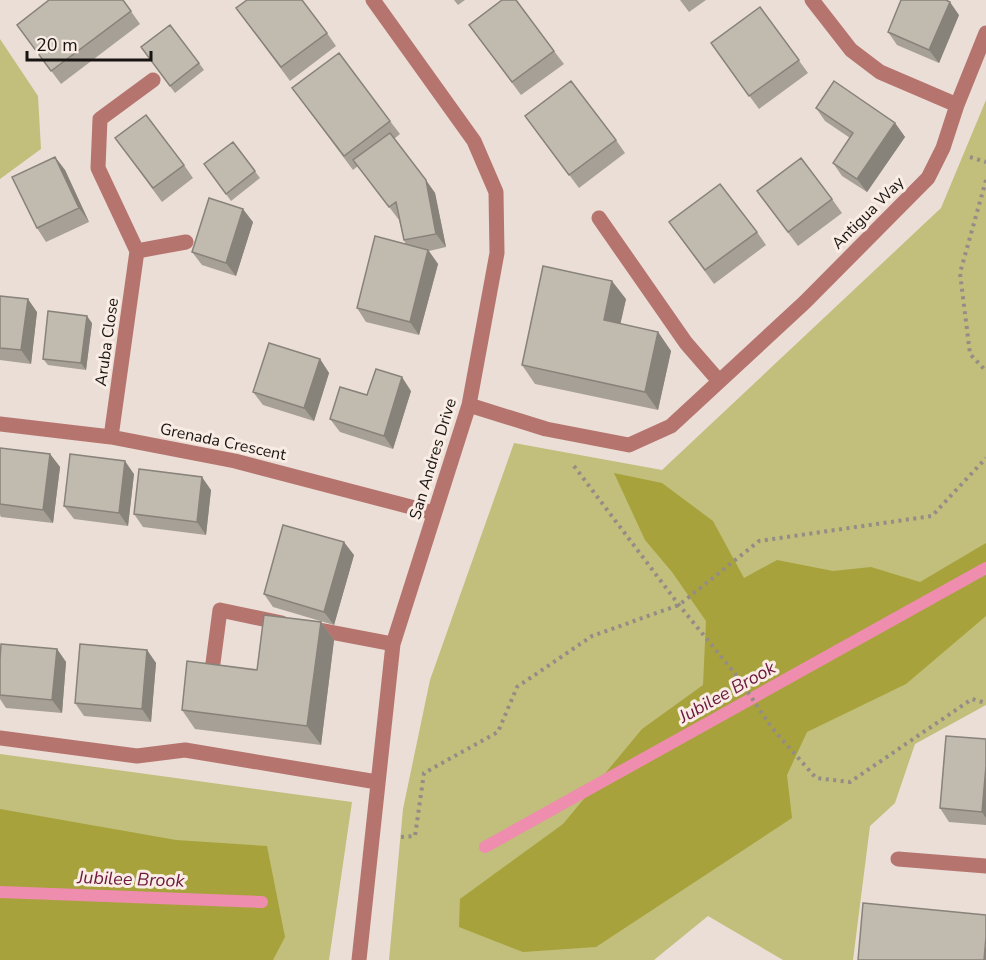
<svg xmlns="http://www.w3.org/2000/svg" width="986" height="960" viewBox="0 0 986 960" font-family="'Nunito Sans',sans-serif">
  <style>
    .green { fill: #c1bf7b }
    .forest { fill: #a7a23c }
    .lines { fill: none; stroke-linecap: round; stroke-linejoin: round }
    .stream { stroke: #ee8dad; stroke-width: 12 }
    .path { stroke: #958c87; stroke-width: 4; stroke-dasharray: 3 4.5; stroke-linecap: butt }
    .minor { stroke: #b5756e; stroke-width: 15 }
    .wall { fill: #a6a096 }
    .shaded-wall { fill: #87827a }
    .building { fill: #c1baaf; stroke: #87827a; stroke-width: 1.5 }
    .labels { text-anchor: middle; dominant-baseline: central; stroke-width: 6; stroke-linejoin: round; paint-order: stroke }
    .street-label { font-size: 16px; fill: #181411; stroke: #f8ece4 }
    .water-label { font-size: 18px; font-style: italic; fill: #6d183c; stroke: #f8ece4 }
  </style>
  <rect width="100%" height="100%" fill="#ebded7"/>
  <!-- green -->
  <path class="green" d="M0,39L38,96L41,149L0,179Z
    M986,100V705L915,744L895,803L870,826L853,960H783L708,916L654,960H389L403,809L430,680L514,443L662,470L941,208Z
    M0,754L352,802L329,960H0Z"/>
  <!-- forest -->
  <path class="forest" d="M614,473L662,483L713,521L744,578L777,560L833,571L871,567L920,582L986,543V616L906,684L807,732L787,775L792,818L596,947L523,952L459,927L460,899L563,824L642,729L703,685L706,621L672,572L645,540Z
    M0,809L176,840L267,846L285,937L273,960H0Z"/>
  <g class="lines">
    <!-- stream -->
    <path class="stream" d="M485,847L986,568
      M0,892L262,902"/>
    <!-- path -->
    <path class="path" d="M970,157L986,162
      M986,180L960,273L970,354L986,371
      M574,466L679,605L737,676L772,728L816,778L850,782L972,699L986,703
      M401,837L415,836L424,773L498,732L517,687L592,636L679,605L759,541L932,516L986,458"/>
    <!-- minor -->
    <path class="minor" d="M812,0L851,50L880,72L957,105
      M599,218L686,343L719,381
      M137,251L186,242
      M469,405L546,429L629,445L671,426L805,302L928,178L943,148L957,105L986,33
      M0,424L111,437L235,461L434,513
      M111,437L137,251L98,168L100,119L153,80
      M309,628L393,644
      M213,663L220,610L282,623
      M0,738L137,756L185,750L377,782
      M898,859L986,866
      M359,960L393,644L469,405L497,253L496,192L474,141L373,0"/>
  </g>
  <!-- wall -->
  <path class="wall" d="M123,0L140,24L61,84L17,25Z
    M454,0H465L458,5Z
    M680,0H706L689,12Z
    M760,7L808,73L759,109L720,56Z
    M236,8L327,33L336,46L290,81Z
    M959,15L939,63L897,45L888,32Z
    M469,25L554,51L564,64L521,95Z
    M141,47L199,63L204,70L175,93Z
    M292,88L390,121L400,134L394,139L435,193L446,247L429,251L438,264L419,335L366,322L357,308L406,245L404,240L399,220L358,166L353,170Z
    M816,108L895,123L905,137L867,192L842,176L833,163L850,138L825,121Z
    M525,116L616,140L625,153L579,188Z
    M115,138L184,165L193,178L162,202Z
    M233,142L260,178L231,201L204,164Z
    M55,157L65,170L89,222L46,242L37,228Z
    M757,191L832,199L842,213L798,246Z
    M253,222L236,276L202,265L192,252Z
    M669,222L757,232L766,245L714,284Z
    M0,296L37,312L31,364L0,360Z
    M626,299L620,324L658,332L671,351L658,410L535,384L522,365Z
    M92,323L86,370L48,365L43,359Z
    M320,359L329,373L314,421L263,405L253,392Z
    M411,391L393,449L340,432L330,419L367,395Z
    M0,448L50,454L60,467L53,523L1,517L0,515Z
    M134,474L128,526L74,519L64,506Z
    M211,490L206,535L143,527L134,514Z
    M354,555L334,625L273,607L264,594Z
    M321,622L334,640L321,745L195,729L182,710L257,670Z
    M57,649L66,662L62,713L6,708L0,699V659Z
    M147,650L156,663L151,722L84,716L75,703Z
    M986,739V825L949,822L940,808Z"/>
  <!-- shaded-wall -->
  <path class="shaded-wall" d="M950,2L959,15L939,63L929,50Z
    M895,123L905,137L867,192L857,179Z
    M55,157L65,170L89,222L79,208Z
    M426,180L435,193L446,247L436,234Z
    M243,209L253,222L236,276L226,263Z
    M428,250L438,264L419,335L410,322Z
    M612,281L626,299L617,339L604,320Z
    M28,299L37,312L31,364L21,350Z
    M87,316L92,323L86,370L81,363Z
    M658,332L671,351L658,410L645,392Z
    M320,359L329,373L314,421L304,408Z
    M402,377L411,391L393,449L384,436Z
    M50,454L60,467L53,523L43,510Z
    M125,461L134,474L128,526L119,513Z
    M202,477L211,490L206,535L197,522Z
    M344,542L354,555L334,625L324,612Z
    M321,622L334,640L321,745L307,726Z
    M57,649L66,662L62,713L52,700Z
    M147,650L156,663L151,722L142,709Z
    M986,766V818L982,812Z
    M986,937V960H984Z"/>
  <!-- building -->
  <path class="building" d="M49,0H123L131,11L51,71L17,25Z
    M247,0H302L327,33L281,67L236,8Z
    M502,0H516L554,51L512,82L469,25Z
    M901,0H946L950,2L929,50L888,32Z
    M760,7L799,60L749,96L711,43Z
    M170,25L199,63L170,86L141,47Z
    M339,53L390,121L344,156L292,88Z
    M571,81L616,140L569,175L525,116Z
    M834,81L895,123L857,179L833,163L853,133L816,108Z
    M146,115L184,165L153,188L115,138Z
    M390,133L426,180L436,234L404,240L396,202L389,207L353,160Z
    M233,142L255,171L226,194L204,164Z
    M55,157L79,208L37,228L12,177Z
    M801,158L832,199L788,232L757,191Z
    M720,184L757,232L705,270L669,222Z
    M209,198L243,209L226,263L192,252Z
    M375,236L428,250L410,322L357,308Z
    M543,266L612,281L604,320L658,332L645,392L522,365Z
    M0,296L28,299L21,350L0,348Z
    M48,311L87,316L81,363L43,359Z
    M269,343L320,359L304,408L253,392Z
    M376,369L402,377L384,436L330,419L340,387L367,395Z
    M0,448L50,454L43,510L0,504Z
    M70,454L125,461L119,513L64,506Z
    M139,469L202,477L197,522L134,514Z
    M283,525L344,542L324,612L264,594Z
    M264,615L321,622L307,726L182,710L187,661L257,670Z
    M1,644L57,649L52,700L0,695V659Z
    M80,644L147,650L142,709L75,703Z
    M946,736L986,739V766L982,812L940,808Z
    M863,903L986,915V937L984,960H858Z"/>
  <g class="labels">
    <!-- street labels -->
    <g class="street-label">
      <text transform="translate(868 213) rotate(-45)">Antigua Way</text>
      <text transform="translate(107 342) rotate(-82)">Aruba Close</text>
      <text transform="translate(223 442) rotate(12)">Grenada Crescent</text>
      <text transform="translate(433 459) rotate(-73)">San Andres Drive</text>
    </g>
    <!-- water labels -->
    <g class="water-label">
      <text transform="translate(727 692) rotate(-29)">Jubilee Brook</text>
      <text transform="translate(131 879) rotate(2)">Jubilee Brook</text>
    </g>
  </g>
  <!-- scale -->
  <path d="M27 51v9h124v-9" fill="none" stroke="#181411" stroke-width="3"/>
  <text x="36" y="51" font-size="18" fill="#181411" stroke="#f8ece4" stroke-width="4.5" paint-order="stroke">20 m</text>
</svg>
